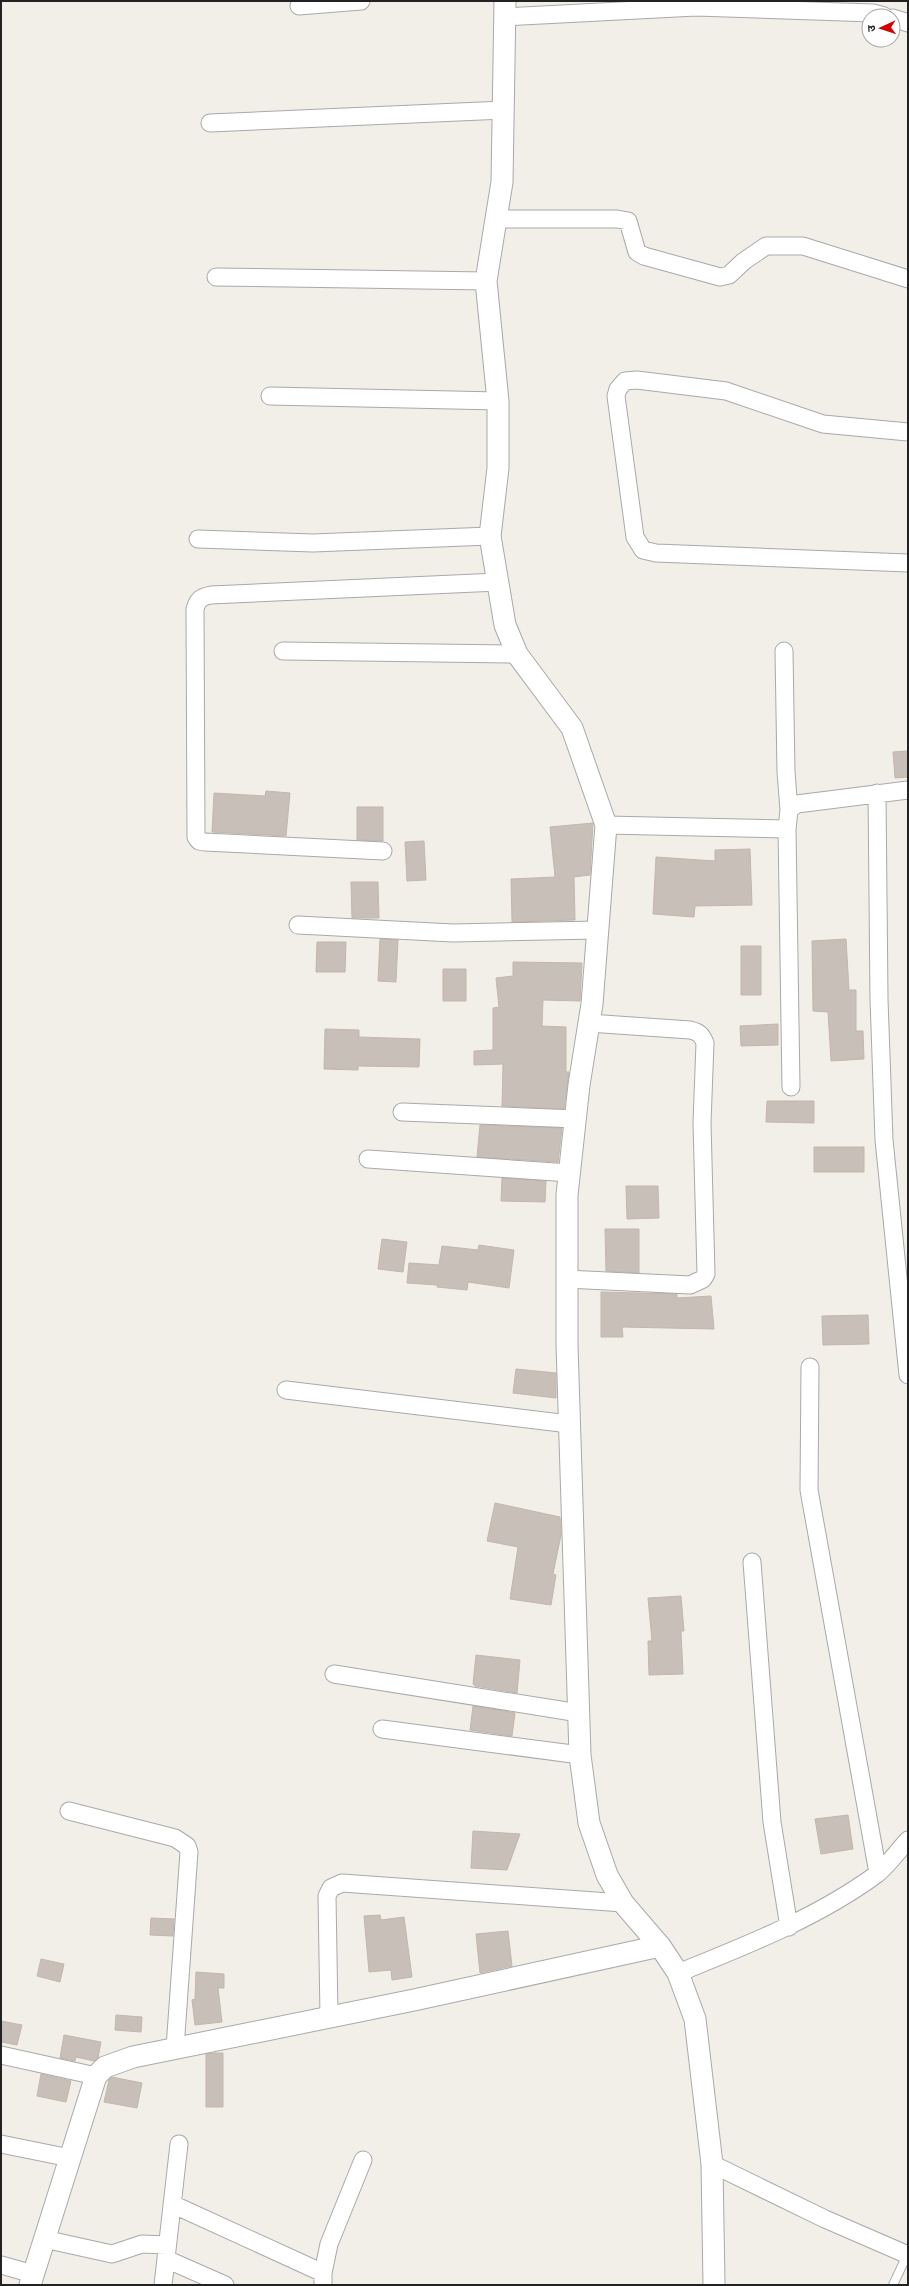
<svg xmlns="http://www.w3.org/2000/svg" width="909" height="2286" viewBox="0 0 909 2286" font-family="'Space Grotesk','Noto Sans Devanagari',sans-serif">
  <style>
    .building { fill: #c7bfb8; stroke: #c4b6ab }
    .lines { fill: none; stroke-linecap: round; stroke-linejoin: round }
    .service-casing { stroke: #a9a9a9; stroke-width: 10 }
    .minor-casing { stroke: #a9a9a9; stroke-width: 19 }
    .tertiary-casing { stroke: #a9a9a9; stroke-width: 23 }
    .service { stroke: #fff; stroke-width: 8 }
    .minor { stroke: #fff; stroke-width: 17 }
    .tertiary { stroke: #fff; stroke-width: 21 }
  </style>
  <rect width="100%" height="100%" fill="#f2efe9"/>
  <!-- building -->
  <path class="building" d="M908,751V777L895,778L893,752Z
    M266,791L290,793L286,836L212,832L214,793L265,796Z
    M357,807H383V841L357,840Z
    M593,823L590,875L574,877L575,920L512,922L511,879L555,877L550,827Z
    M424,841L426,880L407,881L405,842Z
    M750,849L752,905L695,906L694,917L653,914L656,857L715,861V850Z
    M351,882H378L379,918H352Z
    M380,939L398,940L396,982L378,981Z
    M846,939L849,990H856V1031H863L864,1059L831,1061L828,1012L813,1011L812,941Z
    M317,942H346L345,972H316Z
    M741,946H761V995H741Z
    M513,962L582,963L580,1001L543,1000L542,1026L566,1027V1072H569L564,1109L502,1106L503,1064L474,1065V1051L493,1050V1008L499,1007L496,978L513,976Z
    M443,969H466V1001H443Z
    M778,1024V1045L741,1046L740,1026Z
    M325,1029L359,1030V1037L420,1039L419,1067L358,1066V1070L324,1069Z
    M767,1101H814V1123L766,1122Z
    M480,1125L562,1128L558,1162L477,1157Z
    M814,1147H864V1172H814Z
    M502,1178L546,1181L545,1202L501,1201Z
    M626,1186H658L659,1218L627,1219Z
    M605,1229H639V1273L606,1271Z
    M382,1239L407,1242L403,1272L378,1269Z
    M479,1245L514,1250L509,1288L468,1282L467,1290L437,1287V1285L407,1283L409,1263L439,1265L442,1246L478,1250Z
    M601,1292L677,1294V1298L711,1296L714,1329L622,1327L623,1337H601Z
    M868,1315L869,1344L823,1345L822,1316Z
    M516,1369L556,1373V1398L513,1393Z
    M495,1503L560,1517L561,1535L553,1574L556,1575L551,1605L510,1599L518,1547L487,1541Z
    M681,1596L684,1631H681L683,1674L649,1675L648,1641H652L648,1598Z
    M476,1655L520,1660L517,1693L475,1686L473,1684Z
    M473,1706L515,1713L512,1736L470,1730Z
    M848,1815L853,1849L821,1854L815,1819Z
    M473,1831L520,1834L507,1870L471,1868Z
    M380,1915L381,1920L404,1917L412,1977L392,1980L391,1970L369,1972L364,1916Z
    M151,1918L174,1919L173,1936L150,1935Z
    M508,1931L512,1966L480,1973L476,1934Z
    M41,1959L64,1964L60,1982L37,1976Z
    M196,1972L224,1974V1988H218L222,2022L195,2025L192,2000L195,1999Z
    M116,2015L142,2017L141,2032L115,2030Z
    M1,2021L22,2025L17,2045L1,2042Z
    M64,2035L101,2042L98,2058L94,2061L76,2057L75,2061L60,2058Z
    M215,2053H223V2107H206V2054Z
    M41,2074L71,2081L66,2102L37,2096Z
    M112,2077L142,2083L137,2108L104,2102L109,2080Z"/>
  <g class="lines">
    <defs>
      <path id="service" d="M893,2285L907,2255"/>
      <path id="minor" d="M299,6L361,1
        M505,17L696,7L873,13L884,16
        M893,18L908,23
        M210,123L504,110
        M496,219H617L628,221L637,252L644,256L720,277L729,275L744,261L766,246H803L908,279
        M216,277L486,281
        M270,396L498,401
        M908,432L823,424L726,391L637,380L625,381L618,389L616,396L635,537L643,550L656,553L908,563
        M198,539L313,543L490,536
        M283,651L517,654
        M784,651L786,772L789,810
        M877,793L879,999L884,1140L908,1375
        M606,825L787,829L789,810L797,804L908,790
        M787,829L791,1087
        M383,851L205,842L199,841L196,837L195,609C198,599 201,597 211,595L498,582
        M298,925L453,933L598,930
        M402,1112L576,1119
        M368,1159L569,1173
        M566,1279L690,1285L703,1279L706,1274L702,1123L705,1043C702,1035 699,1032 690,1030L589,1023
        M810,1367L809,1490L878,1873
        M286,1390L569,1424
        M752,1562L772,1822L789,1927
        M334,1674L579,1713
        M382,1729L580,1755
        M69,1811L175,1838L187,1846L189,1852L175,2048
        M678,1973C747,1945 817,1918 877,1874C888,1865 898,1851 908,1840
        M329,2016L327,1896L331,1888L342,1883L623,1903
        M1,2055L96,2076
        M1,2144L70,2158
        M712,2164L825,2219L908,2255
        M172,2204L323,2273
        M44,2239L112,2254L142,2244L167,2245
        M166,2259L225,2285
        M1,2265L33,2274
        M163,2285L179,2144
        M323,2285V2273L329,2244L363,2160"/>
      <path id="tertiary" d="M505,1L502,182L486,281L498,401V468L490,536L505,625L517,654L572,728L606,825L592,1004L579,1085L567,1195V1345L580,1755L589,1823L607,1875L623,1903L660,1946L678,1973L695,2019L712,2164L714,2285
        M30,2285L96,2076L105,2067L133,2057L414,2000L660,1946"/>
    </defs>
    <!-- service casing -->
    <use href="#service" class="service-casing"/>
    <!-- minor casing -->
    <use href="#minor" class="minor-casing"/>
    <!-- tertiary casing -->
    <use href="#tertiary" class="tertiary-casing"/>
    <!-- service -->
    <use href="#service" class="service"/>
    <!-- minor -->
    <use href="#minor" class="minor"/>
    <!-- tertiary -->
    <use href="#tertiary" class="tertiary"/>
  </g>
  <!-- border -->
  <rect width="909" height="2286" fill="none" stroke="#222222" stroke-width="4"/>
  <!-- north arrow -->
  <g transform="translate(881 28) rotate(267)"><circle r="19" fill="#ffffff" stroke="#a7a7a7"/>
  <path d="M0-3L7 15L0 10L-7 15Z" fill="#d40000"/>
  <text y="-6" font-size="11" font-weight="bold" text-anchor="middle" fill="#222222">उ</text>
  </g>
</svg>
